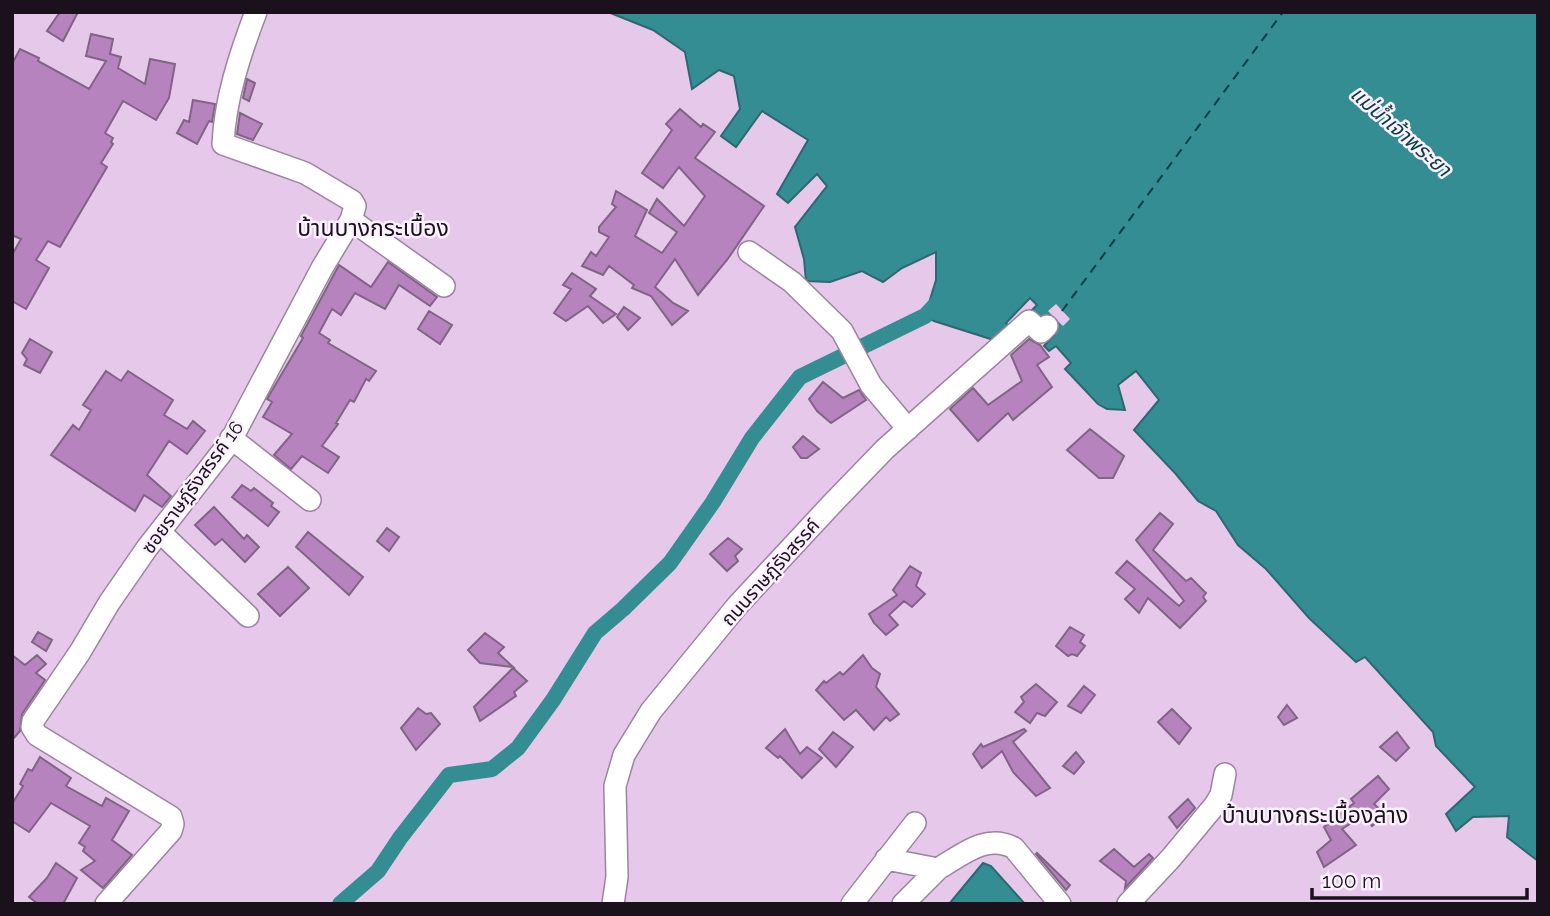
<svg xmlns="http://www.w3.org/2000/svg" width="1550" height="916" viewBox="0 0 1550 916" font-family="Raleway,'Noto Sans Thai',sans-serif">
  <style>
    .water { fill: #348d93; stroke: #2c6870; stroke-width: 2 }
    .pier { fill: #e5c8ea }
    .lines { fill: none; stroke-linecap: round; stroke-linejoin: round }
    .canal { stroke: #348d93; stroke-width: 16 }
    .ferry { stroke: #073f42; stroke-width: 2; stroke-dasharray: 9 7; stroke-linecap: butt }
    .building { fill: #b683bf; stroke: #7f6583; stroke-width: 2 }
    .minor-casing { stroke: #9d83a2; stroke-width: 24 }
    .minor { stroke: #fff; stroke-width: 21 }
    .labels { text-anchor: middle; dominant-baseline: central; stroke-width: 5; stroke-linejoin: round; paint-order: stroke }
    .street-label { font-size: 19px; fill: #1b111d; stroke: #fbf0fd }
    .water-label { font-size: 21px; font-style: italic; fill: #073f42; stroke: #fbf0fd }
    .quarter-label { font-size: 23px; fill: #1b111d; stroke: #fbf0fd }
  </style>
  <rect width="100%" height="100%" fill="#e5c8ea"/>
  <!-- water -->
  <path class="water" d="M608,12H1538V861L1507,837L1509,816L1473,817L1456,831L1446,814L1475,787L1436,746L1433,732L1365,657L1356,662L1309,618L1266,569L1238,545L1216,511L1198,501L1175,473L1134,430L1159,400L1136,371L1118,385L1125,410L1107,409L1098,404L1065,369L1071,363L1056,346L1049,351L1044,346L1055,334L1031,311L1037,305L1030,298L1006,323L1010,327L997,341L934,321L925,316L936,280V252L902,268L883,282L862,271L830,282L806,281L804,259L795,227L827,186L817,174L788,203L777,194L808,140L762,111L736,147L721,136L740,109L734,76L719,70L692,89L685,52L653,30Z
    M983,863L991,866L1025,904H949Z"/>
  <!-- pier -->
  <path class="pier" d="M1056,304L1070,319L1063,326L1057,320L1049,328L1045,324L1053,316L1048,311Z"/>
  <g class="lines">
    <!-- canal -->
    <path class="canal" d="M340,904L378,871L400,838L449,775L492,769L518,748L553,700L595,633L623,609L670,563L713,502L752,438L800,377L925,316L940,300"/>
    <!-- ferry -->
    <path class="ferry" d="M1062,311L1283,12"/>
  </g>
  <!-- building -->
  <path class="building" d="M60,12H78L63,41L47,31Z
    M91,34L113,39L110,54L121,57L118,68L145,84L150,59L175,64L169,98L156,120L123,101L105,133L113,138L111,142L113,144L101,163L107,167L60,247L48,241L36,260L49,268L26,309L12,301V255L21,239L12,235V64L20,49L39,58L38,61L89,89L106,61L86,56Z
    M247,79L255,83L249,101L243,98Z
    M193,100L215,104L212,122L209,121L197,144L177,133L184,120L189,122Z
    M680,109L701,127L703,124L715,132L695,158L764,206L727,260L698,295L675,259L655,287L673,303L688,311L672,325L651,296L632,288L634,285L609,266L603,275L582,266L591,252L596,256L609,237L599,232V227L616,207L612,204L616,191L647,210L635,236L662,253L677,232L649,213L657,199L684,226L705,196L679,167L663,188L642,173L672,130L666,124Z
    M240,113L262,124L253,140L237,134Z
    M388,262L437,297L430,306L399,285L385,309L355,293L341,315L332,309L319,333L330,340L328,343L376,371L369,381L366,379L354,402L350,400L336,423L338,424L322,446L339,457L328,473L302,456L291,469L274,455L292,434L263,417L272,402L267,399L303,338L301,336L339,265L371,287Z
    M572,273L596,289L590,296L616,314L603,323L588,306L566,321L554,313L571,289L563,285Z
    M624,307L640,318L628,330L617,317Z
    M429,311L452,325L440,344L418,329Z
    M30,339L52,352L40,373L24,365L27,359L22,353Z
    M1029,339L1040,345L1049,357L1037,365L1052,387L1013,420L1008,413L978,441L950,409L973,388L988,405L1022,381L1011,355Z
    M106,371L121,381L128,371L173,400L164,415L187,429L193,421L205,431L187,454L169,441L147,475L171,496L162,507L144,495L135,511L51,455L73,425L79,430L91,410L83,405Z
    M823,382L843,398L859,390L866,400L831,423L817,411L809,399Z
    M1090,429L1124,456L1113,478H1099L1067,450Z
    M803,436L819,449L807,458H801L793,447Z
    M242,485L251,491L254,488L273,503L271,506L279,512L268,526L232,497Z
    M214,507L244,539L247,535L259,547L245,562L222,539L215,545L195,525Z
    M1160,513L1173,524L1153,550L1186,581L1191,578L1206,593L1203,597L1206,601L1180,628L1148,598L1139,613L1125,599L1135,589L1116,573L1127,561L1179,606L1184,601L1136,540Z
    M387,528L399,537L389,551L377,541Z
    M308,532L363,577L349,595L296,547Z
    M728,538L742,549L735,556L738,561L727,571L710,554Z
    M910,566L921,573L916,586L925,594L912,607L904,601L889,615L898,625L886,635L874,623L869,614L897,595L893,590Z
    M288,567L309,588L280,616L258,594Z
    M1070,627L1084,635L1080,642L1085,646L1077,656L1072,654L1068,656L1056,646Z
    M38,632L52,640L46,651L32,642Z
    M485,633L504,647L498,653L513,667L480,663L468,650Z
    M12,655L25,665L37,655L46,664L36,673L45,680L22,714L20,731L12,740Z
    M863,655L872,668L880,674L876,687L899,714L890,721L886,717L874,730L856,710L844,720L816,690L824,681L826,683L840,672L843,675Z
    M513,668L527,681L514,692L516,696L480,721L474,707Z
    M1036,684L1057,702L1045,716L1037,713L1030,723L1015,712L1024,702L1021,697Z
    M1084,686L1095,695L1081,713L1068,706Z
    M1287,705L1297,718L1284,725L1278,717Z
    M418,708L426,714L431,713L440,724L416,750L401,728Z
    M1172,709L1191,728L1179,744L1158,722Z
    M785,729L800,754L807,747L822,758L802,778L780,756L778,758L766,748Z
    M1024,729L1026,731L1013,742L1050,788L1036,796L1013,772L1002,751L982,768L973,754L981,744L983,747Z
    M833,732L853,747L836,767L819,749Z
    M1397,732L1409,748L1396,761L1380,747Z
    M1076,752L1084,762L1074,774L1063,766Z
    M40,757L71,778L66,786L102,806L106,798L129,811L112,840L132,855L103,888L81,870L95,861L83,851L85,847L79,843L90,826L51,803L29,832L12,821V804L23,786L20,784L28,769L32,771Z
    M1378,776L1389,789L1374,804L1386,815L1372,826L1364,815L1342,829L1356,845L1324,867L1317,852L1331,840L1324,827L1354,803L1351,799Z
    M1188,799L1195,808L1177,828L1169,817Z
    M1114,849L1134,867L1149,854L1153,858L1125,888L1126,881L1100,861Z
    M1037,853L1070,885L1066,890L1036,854Z
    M56,863L77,878L63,904H38L29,897L47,878Z"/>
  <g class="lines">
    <defs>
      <path id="minor" d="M351,220L444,286
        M749,252L792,282L842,331L871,385L908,429
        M231,438L310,500
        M161,533L248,616
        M886,859L938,869C962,855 986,833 1014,848L1060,904
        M106,904L171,831L173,824L171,817L37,735L32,727L33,721L80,652L109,603L147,548L230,442L322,268L351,220L355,206L352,201L305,173L223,144C225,99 240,54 256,12
        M613,904L617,877L615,786L624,755L651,711L737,606L830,506L885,449L1029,321L1041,332L1047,326
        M852,904L915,823
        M903,904L938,869
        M1128,904L1171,858L1215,805L1221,795L1225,774"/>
    </defs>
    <!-- minor casing -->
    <use href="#minor" class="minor-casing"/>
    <!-- minor -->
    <use href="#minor" class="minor"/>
  </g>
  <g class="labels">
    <!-- street labels -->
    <g class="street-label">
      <text transform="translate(192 487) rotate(-54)">ซอยราษฎ์รังสรรค์ 16</text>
      <text transform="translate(770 572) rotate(-48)">ถนนราษฎ์รังสรรค์</text>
    </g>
    <!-- water labels -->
    <g class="water-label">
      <text transform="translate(1401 131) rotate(41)">แม่น้ำเจ้าพระยา</text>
    </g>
    <!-- quarter labels -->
    <g class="quarter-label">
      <text x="373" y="227">บ้านบางกระเบื้อง</text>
      <text x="1315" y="814">บ้านบางกระเบื้องล่าง</text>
    </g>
  </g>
  <!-- border -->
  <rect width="1550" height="916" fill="none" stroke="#1b111d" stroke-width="28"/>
  <!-- scale -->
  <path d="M1312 888v10h215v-10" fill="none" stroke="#1b111d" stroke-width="3.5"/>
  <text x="1322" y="888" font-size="21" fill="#1b111d" stroke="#fbf0fd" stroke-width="5" paint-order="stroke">100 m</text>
</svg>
